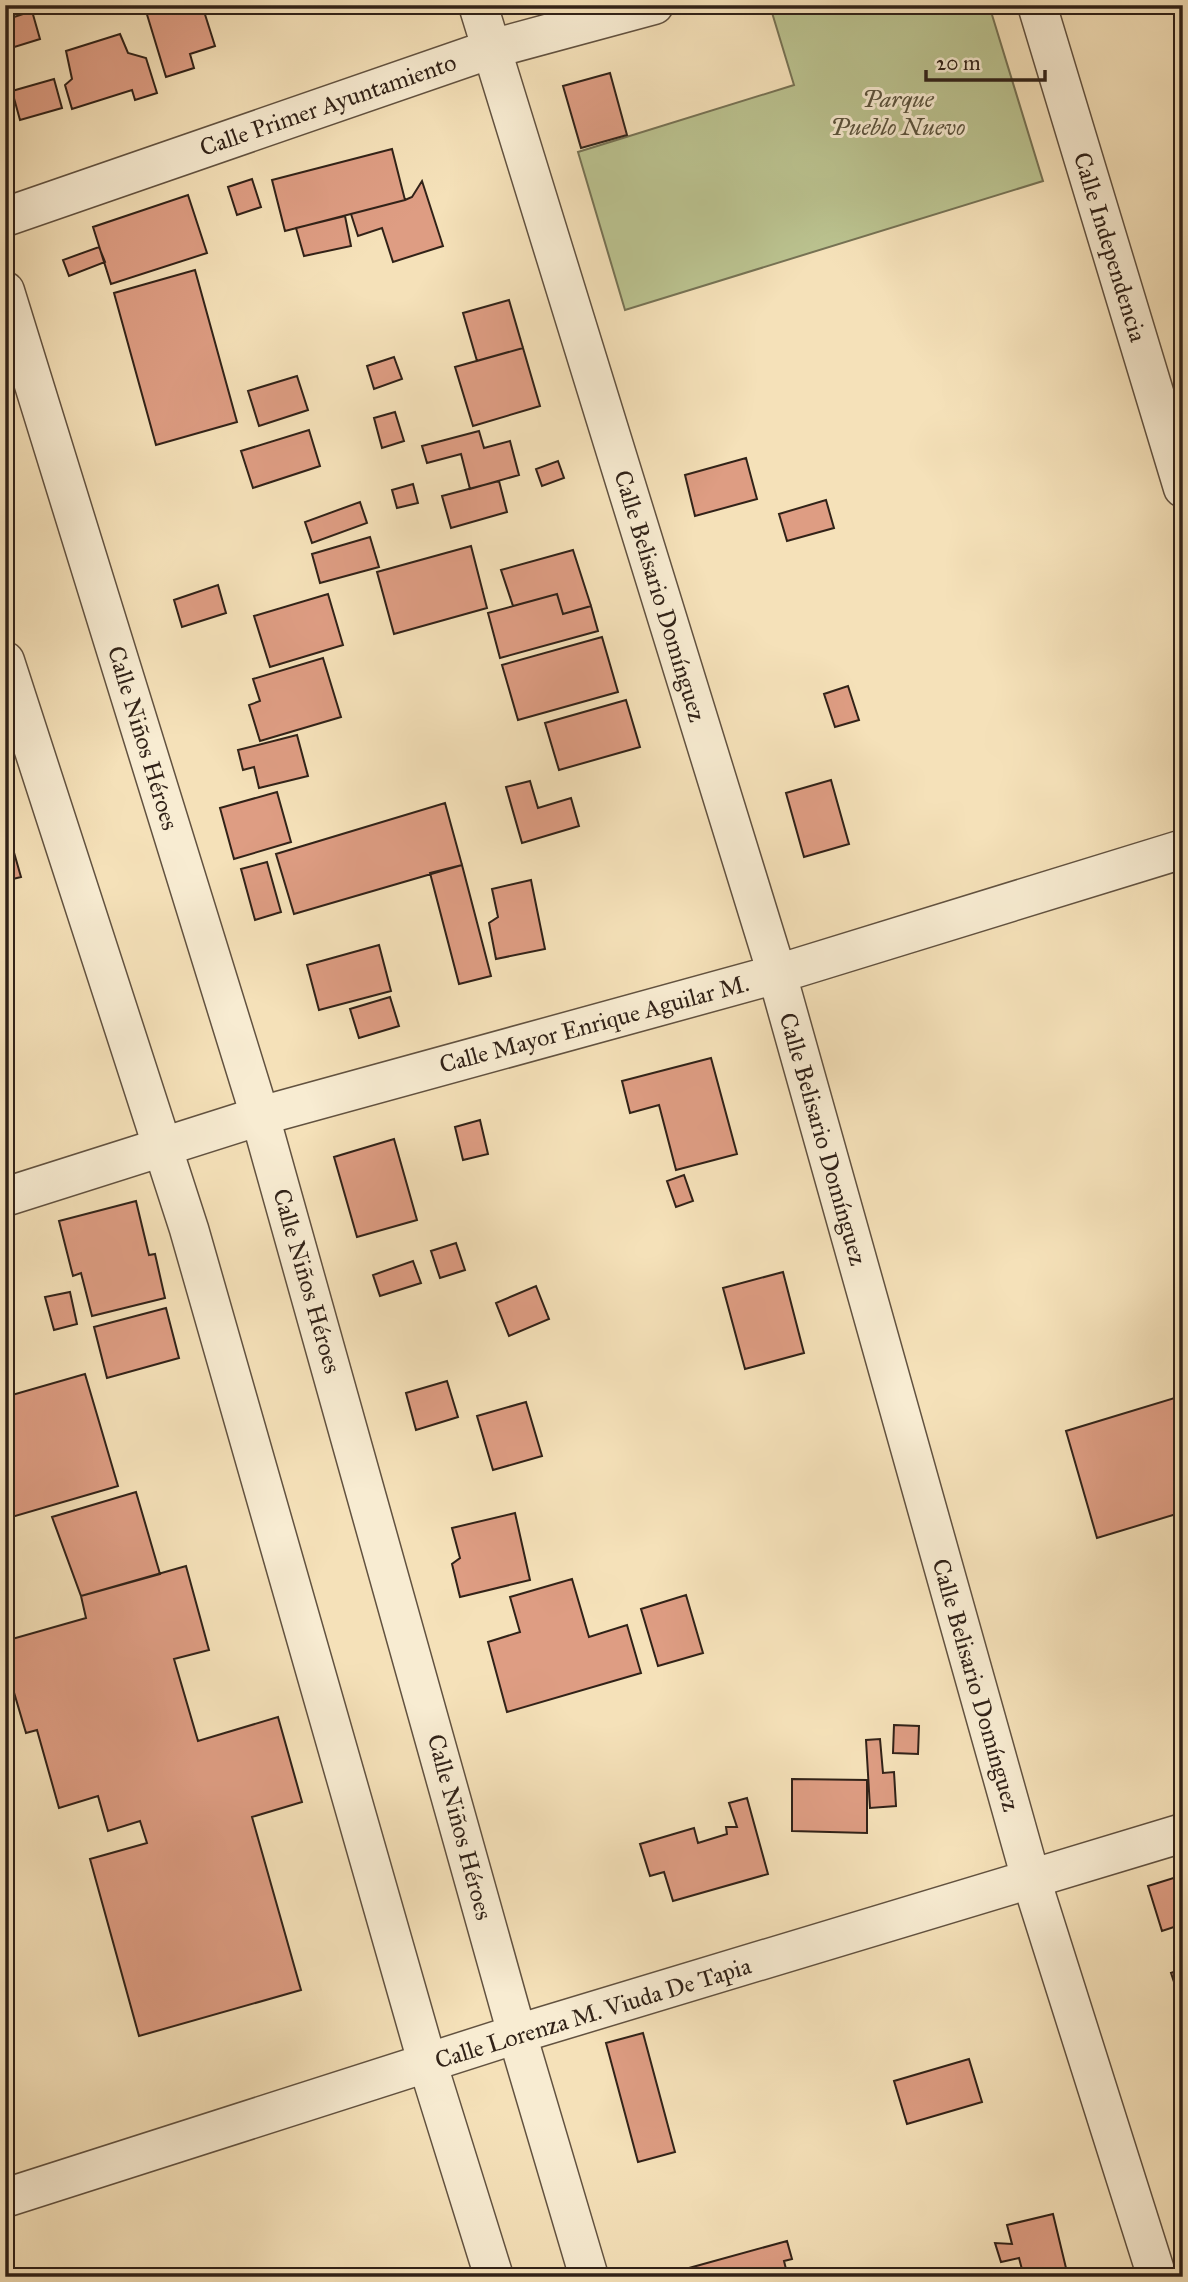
<svg xmlns="http://www.w3.org/2000/svg" width="1188" height="2282" viewBox="0 0 1188 2282" font-family="'IM FELL Great Primer',serif">
  <style>
    .green { fill: #bbc390; stroke: #767254; stroke-width: 2 }
    .building { fill: #de9d83; stroke: #312218; stroke-width: 2 }
    .lines { fill: none; stroke-linecap: round; stroke-linejoin: round }
    .minor-casing { stroke: #625240; stroke-width: 41 }
    .tertiary-casing { stroke: #625240; stroke-width: 41 }
    .minor { stroke: #f8ecd2; stroke-width: 38 }
    .tertiary { stroke: #f8ecd2; stroke-width: 38 }
    .labels { text-anchor: middle; dominant-baseline: central; stroke-width: 6; stroke-linejoin: round; paint-order: stroke }
    .park-label { font-size: 24px; font-style: italic; fill: #5a523c; stroke: #f8ecd2 }
    .street-label { font-size: 24px; fill: #312218; stroke: #f8ecd2 }
  </style>
  <rect width="100%" height="100%" fill="#f5e1b9"/>
  <filter id="stains"><feTurbulence type="fractalNoise" baseFrequency=".00286" numOctaves="4"/><feColorMatrix values="0 0 0 0 .2 0 0 0 0 .09 0 0 0 0 .02 0 0 0 .5 -.17"/></filter>
  <radialGradient id="worn" r=".72"><stop offset=".6" stop-color="#630" stop-opacity="0"/><stop offset="1" stop-color="#630" stop-opacity=".3"/></radialGradient>
  <!-- green -->
  <path class="green" d="M989,5L1043,181L625,310L578,152L794,85L770,6Z"/>
  <!-- building -->
  <path class="building" d="M155,5H202L215,46L190,54L194,68L166,77L145,8Z
    M32,11L40,39L8,49L5,20Z
    M120,34L128,53L146,58L157,93L135,100L132,90L72,109L65,85L72,79L66,51Z
    M610,73L627,135L581,148L563,86Z
    M54,79L62,108L20,120L12,91Z
    M392,149L405,200L285,231L272,180Z
    M252,179L261,207L237,215L228,187Z
    M422,181L443,246L393,262L382,228L358,236L351,214L405,200L412,197Z
    M188,195L207,253L111,284L93,227Z
    M345,216L351,246L304,256L296,228Z
    M99,247L105,262L69,276L63,260Z
    M195,270L237,422L156,445L114,293Z
    M509,300L523,348L477,361L463,313Z
    M523,348L540,406L473,426L455,367Z
    M394,357L402,379L374,389L367,366Z
    M297,376L308,410L259,426L248,391Z
    M395,412L404,441L382,448L374,418Z
    M309,430L320,466L253,488L241,451Z
    M479,431L484,448L510,441L519,475L470,489L461,454L427,463L422,446Z
    M746,458L757,499L695,516L685,475Z
    M558,461L564,478L542,486L536,469Z
    M499,481L507,512L451,528L442,496Z
    M413,484L418,503L397,508L392,490Z
    M826,500L834,528L787,541L779,514Z
    M360,502L367,523L312,543L305,522Z
    M370,537L379,567L320,583L312,554Z
    M471,546L487,608L394,634L377,572Z
    M573,550L591,606L563,614L557,594L513,606L501,570Z
    M218,585L226,613L182,627L174,600Z
    M328,594L343,645L270,667L254,616Z
    M557,594L563,614L591,606L598,631L500,658L488,613Z
    M602,637L618,692L518,720L502,665Z
    M323,658L341,717L260,741L249,705L260,701L253,679Z
    M848,686L859,720L835,727L824,694Z
    M626,700L640,747L559,770L545,723Z
    M297,735L308,776L259,788L254,767L243,770L238,750Z
    M831,780L849,844L804,857L786,793Z
    M530,781L538,808L571,798L579,826L522,843L506,787Z
    M277,792L291,842L234,859L220,808Z
    M445,803L462,865L294,914L276,854Z
    M5,821L21,877L5,881Z
    M267,862L281,912L255,920L241,869Z
    M462,865L491,976L459,984L430,873Z
    M531,880L545,949L496,959L489,923L498,917L492,889Z
    M379,945L391,991L319,1010L307,965Z
    M390,997L399,1026L359,1038L350,1009Z
    M711,1058L737,1154L676,1170L659,1105L630,1113L622,1081Z
    M480,1120L488,1154L463,1160L455,1127Z
    M394,1139L417,1220L357,1237L334,1157Z
    M684,1175L693,1201L676,1207L667,1181Z
    M136,1201L149,1255L155,1254L165,1298L92,1316L81,1273L73,1276L59,1221Z
    M456,1243L465,1270L440,1278L431,1251Z
    M413,1261L421,1283L380,1296L373,1275Z
    M783,1272L804,1353L745,1369L723,1288Z
    M536,1286L549,1319L509,1336L496,1303Z
    M70,1292L77,1324L54,1330L45,1297Z
    M166,1308L179,1358L107,1378L94,1327Z
    M85,1374L118,1486L5,1519V1397Z
    M447,1381L458,1417L416,1430L406,1393Z
    M1181,1396L1183,1512L1097,1538L1066,1431Z
    M526,1402L542,1456L493,1470L477,1416Z
    M136,1492L160,1574L81,1596L52,1517Z
    M515,1513L530,1580L460,1597L452,1564L460,1558L452,1528Z
    M186,1566L209,1650L174,1659L198,1741L278,1717L302,1802L252,1817L301,1990L139,2036L90,1859L147,1843L140,1821L108,1831L98,1796L59,1808L37,1730L26,1733L5,1662V1641L86,1618L81,1596Z
    M572,1579L589,1637L627,1625L641,1673L507,1712L488,1642L520,1632L510,1597Z
    M686,1595L703,1653L658,1666L641,1609Z
    M894,1725L919,1726L918,1754L893,1753Z
    M880,1739L883,1773L894,1772L896,1806L870,1808L866,1740Z
    M792,1779L867,1780V1833L792,1831Z
    M747,1798L768,1874L673,1901L664,1872L650,1876L640,1844L694,1828L698,1843L727,1834L726,1827H737L729,1803Z
    M1183,1875V1924L1162,1931L1148,1886Z
    M1183,1969V1996L1179,1997L1171,1973Z
    M643,2033L675,2152L638,2162L606,2043Z
    M969,2059L982,2102L907,2124L894,2081Z
    M1053,2214L1066,2268L1024,2277L1019,2258L1001,2262L995,2243L1012,2244L1007,2225Z
    M787,2241L792,2259L784,2261L788,2277H692L689,2268Z"/>
  <g class="lines">
    <defs>
      <path id="minor" d="M478,5L777,974L1031,1879L1157,2277
        M1037,5L1183,488
        M5,217L491,49L654,5
        M5,1197L260,1116L777,974L1183,849
        M5,2198L517,2034L1183,1833"/>
      <path id="tertiary" d="M5,291L260,1116L517,2034L589,2277
        M5,661L189,1229L428,2065L494,2277"/>
    </defs>
    <!-- minor casing -->
    <use href="#minor" class="minor-casing"/>
    <!-- tertiary casing -->
    <use href="#tertiary" class="tertiary-casing"/>
    <!-- minor -->
    <use href="#minor" class="minor"/>
    <!-- tertiary -->
    <use href="#tertiary" class="tertiary"/>
  </g>
  <g class="labels">
    <!-- park labels -->
    <g class="park-label">
      <text x="898" y="99">Parque<tspan x="898" dy="28">Pueblo Nuevo</tspan></text>
    </g>
    <!-- street labels -->
    <g class="street-label">
      <text transform="translate(328 105) rotate(-19)">Calle Primer Ayuntamiento</text>
      <text transform="translate(1110 247) rotate(73)">Calle Independencia</text>
      <text transform="translate(660 596) rotate(73)">Calle Belisario Domínguez</text>
      <text transform="translate(143 738) rotate(73)">Calle Niños Héroes</text>
      <text transform="translate(594 1024) rotate(-15)">Calle Mayor Enrique Aguilar M.</text>
      <text transform="translate(823 1139) rotate(74)">Calle Belisario Domínguez</text>
      <text transform="translate(307 1281) rotate(74)">Calle Niños Héroes</text>
      <text transform="translate(976 1685) rotate(74)">Calle Belisario Domínguez</text>
      <text transform="translate(460 1827) rotate(75)">Calle Niños Héroes</text>
      <text transform="translate(593 2013) rotate(-17)">Calle Lorenza M. Viuda De Tapia</text>
    </g>
  </g>
  <!-- margin -->
  <rect width="1188" height="2282" fill="none" stroke="#f5e1b9" stroke-width="28"/>
  <rect x="7" y="7" width="1174" height="2268" fill="none" stroke="#312218" stroke-width="3.5"/>
  <rect x="14" y="14" width="1160" height="2254" fill="none" stroke="#312218" stroke-width="2"/>
  <!-- scale -->
  <path d="M926 70v10h119v-10" fill="none" stroke="#312218" stroke-width="3.5"/>
  <text x="936" y="70" font-size="21" fill="#312218" stroke="#f8ecd2" stroke-width="5" paint-order="stroke">20 m</text>
  <rect width="100%" height="100%" filter="url(#stains)"/>
  <rect width="100%" height="100%" fill="url(#worn)"/>
</svg>
